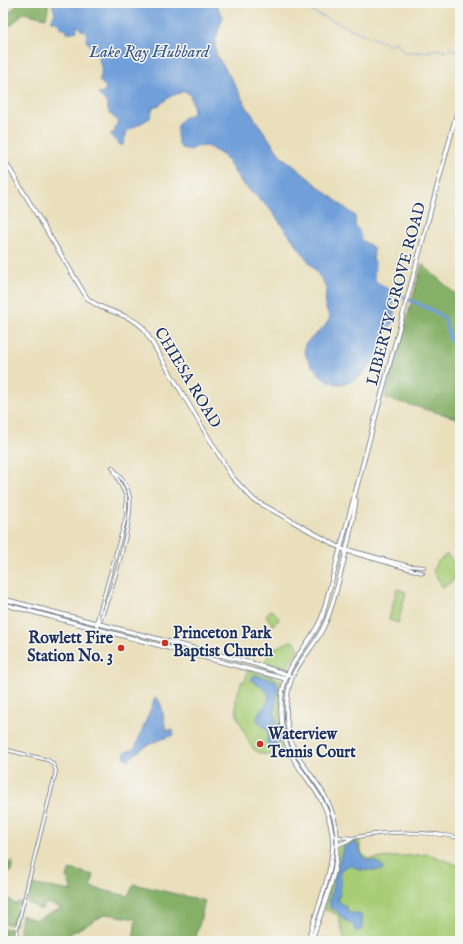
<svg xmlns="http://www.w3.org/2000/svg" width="463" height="944" viewBox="0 0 463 944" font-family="'IM FELL English',serif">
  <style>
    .green { fill: #a8cd77; stroke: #627e6a }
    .forest { fill: #86b068; stroke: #507063 }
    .water { fill: #709fd9; stroke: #46679c }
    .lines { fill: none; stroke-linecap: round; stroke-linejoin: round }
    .stream { stroke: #709fd9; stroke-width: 1 }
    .river { stroke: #709fd9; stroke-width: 3.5 }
    .minor-casing { stroke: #636d7f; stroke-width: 4 }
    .major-casing { stroke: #636d7f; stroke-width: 5 }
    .minor { stroke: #fff; stroke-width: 2.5 }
    .major { stroke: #fff; stroke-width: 3.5 }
    .poi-dot { fill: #c8321e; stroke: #f6f6f2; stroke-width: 1.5 }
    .labels { text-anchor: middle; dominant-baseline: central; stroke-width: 3; stroke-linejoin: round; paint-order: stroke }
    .street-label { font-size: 16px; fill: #1b2f5e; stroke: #f6f6f2 }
    .poi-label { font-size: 16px; font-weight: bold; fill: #1b2f5e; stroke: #f6f6f2; text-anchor: start }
    .water-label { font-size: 17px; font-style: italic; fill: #395689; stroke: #f6f6f2 }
  </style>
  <rect width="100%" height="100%" fill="#f6f6f2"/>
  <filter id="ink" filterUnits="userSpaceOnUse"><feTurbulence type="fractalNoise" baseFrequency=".025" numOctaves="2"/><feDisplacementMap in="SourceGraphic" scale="8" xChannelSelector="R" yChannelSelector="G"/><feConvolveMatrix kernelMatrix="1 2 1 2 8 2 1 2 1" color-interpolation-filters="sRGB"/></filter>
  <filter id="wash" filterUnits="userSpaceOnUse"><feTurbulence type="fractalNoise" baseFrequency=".012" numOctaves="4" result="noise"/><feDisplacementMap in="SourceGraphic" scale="16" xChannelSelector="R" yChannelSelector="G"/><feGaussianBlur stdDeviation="0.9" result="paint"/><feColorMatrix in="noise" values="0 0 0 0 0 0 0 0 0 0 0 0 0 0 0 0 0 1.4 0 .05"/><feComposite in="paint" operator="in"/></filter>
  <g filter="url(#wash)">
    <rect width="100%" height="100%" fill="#e9dfbb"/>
    <!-- green -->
    <path class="green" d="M447,554L460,570V575L443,588L433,571L436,563Z
      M397,589L406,592L398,623L389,620Z
      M270,610L273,611L280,619L273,625L266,616Z
      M291,641L296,643L299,649L285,670L264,663L272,649Z
      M248,670L282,680C280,704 277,723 285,746L272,755C252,755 250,745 243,729C240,722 236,715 236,708C235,699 239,689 242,681H245Z
      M359,840L362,854L369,859L428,854L460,866V941H345L338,915L324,909L338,848L350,842Z"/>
    <!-- forest -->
    <path class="forest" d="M19,3H49L46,18L23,13L13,24L3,29V18Z
      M422,264L460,298V419L385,398Z
      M13,861L11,871L3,874V867Z
      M70,869L94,875L90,887L128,896L134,884L205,901L195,941H133L136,919L106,914L57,941H18L22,915L35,920L62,908L46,903L41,910L27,902L30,884L72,891L67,877Z
      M3,894L15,904L21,901L15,926L3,923Z
      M3,928L14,930L11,941H3Z"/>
    <!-- water -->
    <path class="water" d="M52,3H215L223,17L215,41L216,54L234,83L246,106L280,155L355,216C355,224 356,236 363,241C368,245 371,244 374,249L372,278L389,291L395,301L392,306L395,313L393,318L394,322C384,331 383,344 377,355C363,381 336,397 315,369C308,361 303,354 305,344L325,326L330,318L325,306L326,289L323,281L270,209L242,183L224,156L207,146L196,147L191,150L181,148C176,140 175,124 183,118C186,116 189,117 192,114L194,109L190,95L185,91L171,96L158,106L153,107L150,118L127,131L123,145H120L110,134L116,132L114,130L118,121L109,113L106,102L98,94L104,93L106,87L99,81C106,67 96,50 86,41L87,36L85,31L81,30L76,25L77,31L67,33L56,22L51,21L55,13Z
      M254,675L277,681L278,688L274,712L280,741L274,747L271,746L267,743L268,730L259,723L257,718C259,708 269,707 269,695C265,686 257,687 251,679Z
      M155,698L158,699C163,705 164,722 166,730H173L174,735C158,740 141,746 129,760L125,758L124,753L135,748Z
      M354,843H357C363,869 375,855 384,868L382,870H360L350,865L342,869L340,873C343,882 340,893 338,901L346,907L348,912L361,915L363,928L356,932L353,925L343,919L337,911L330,908C328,900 340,856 344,847Z"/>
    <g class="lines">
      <!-- stream -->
      <path class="stream" d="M297,3C305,9 313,12 322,16C344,25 363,35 386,43L387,46L396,42L404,52H424L438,49L444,52L449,48L454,51L460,50"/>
      <!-- river -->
      <path class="river" d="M353,226L358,231L361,242
        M374,262L373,274L375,283
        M382,287L434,311L445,319L450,340L460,344"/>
    </g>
  </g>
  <g filter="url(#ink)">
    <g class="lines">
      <defs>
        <path id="minor" d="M346,551L423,573
          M347,551L350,550L409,566L424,567
          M96,624L126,517V496L114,471
          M96,628C108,606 133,523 130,498C128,485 120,476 112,467
          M3,749L48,760L53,764L56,771L17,928L16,941
          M337,837L353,838
          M337,845C344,843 350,839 357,837C387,831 431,831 460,838"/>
        <path id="major" d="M3,158L87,298C103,313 129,312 144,329L232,477L254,500L346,551
          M3,599L255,664L289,675
          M3,604L286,679
          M310,940L313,936C326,899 345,858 334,818C326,790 310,777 296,753C288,738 285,718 287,700C290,664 311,655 324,626C331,612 335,595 339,580C346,553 352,527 356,500
          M310,941V933C319,902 336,866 332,833C327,798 310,786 293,758C282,739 279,716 282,694C287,660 310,646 322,617L460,101"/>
      </defs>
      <!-- minor casing -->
      <use href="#minor" class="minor-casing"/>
      <!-- major casing -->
      <use href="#major" class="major-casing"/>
      <!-- minor -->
      <use href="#minor" class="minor"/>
      <!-- major -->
      <use href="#major" class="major"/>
    </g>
  </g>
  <!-- markers -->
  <g class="poi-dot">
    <circle cx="165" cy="643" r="4"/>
    <circle cx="121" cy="648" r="4"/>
    <circle cx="260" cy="744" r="4"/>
  </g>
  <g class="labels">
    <!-- street labels -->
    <g class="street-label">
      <text transform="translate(397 294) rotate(-75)">LIBERTY GROVE ROAD</text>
      <text transform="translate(187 378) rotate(59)">CHIESA ROAD</text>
    </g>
    <!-- poi labels -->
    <g class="poi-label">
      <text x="173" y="634">Princeton Park<tspan x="173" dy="18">Baptist Church</tspan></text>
      <text x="113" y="639" text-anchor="end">Rowlett Fire<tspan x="113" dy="18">Station No. 3</tspan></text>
      <text x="268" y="735">Waterview<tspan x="268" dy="18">Tennis Court</tspan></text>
    </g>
    <!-- water labels -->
    <g class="water-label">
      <text x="149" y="52">Lake Ray Hubbard</text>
    </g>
  </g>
  <!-- margin -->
  <rect width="463" height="944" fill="none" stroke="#f6f6f2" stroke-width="16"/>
</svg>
